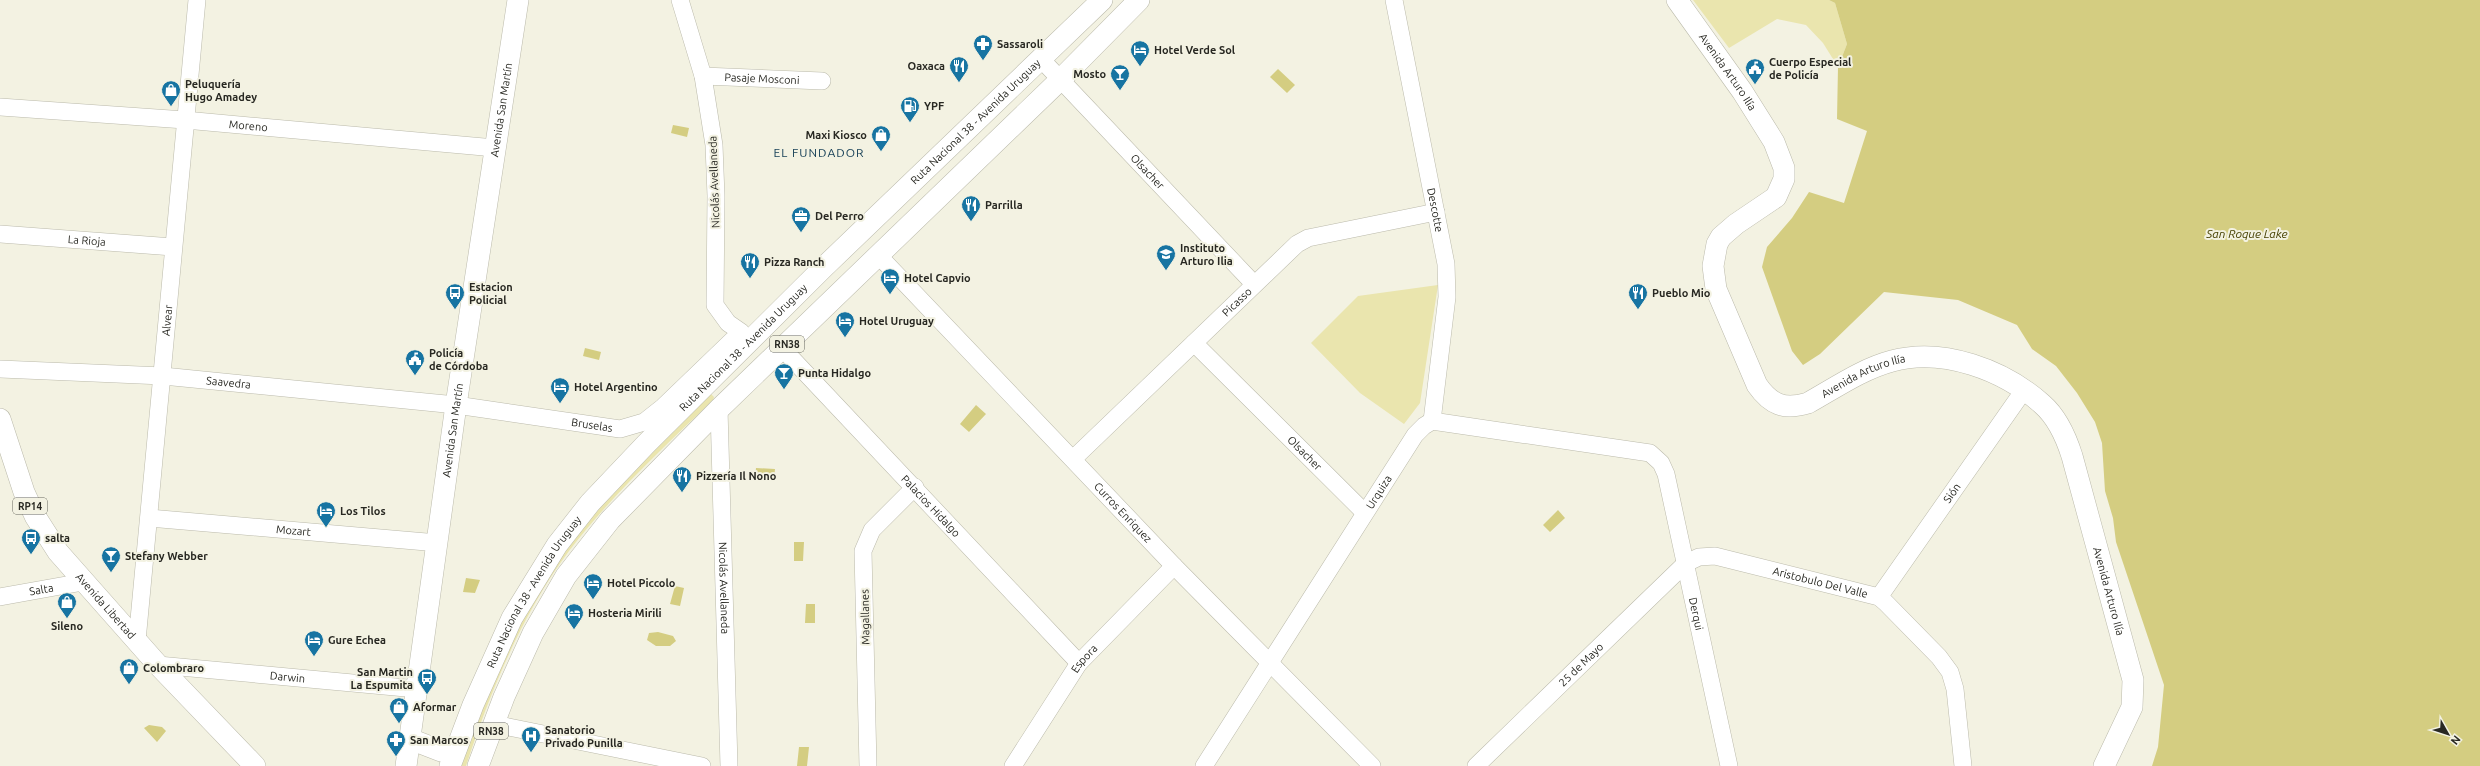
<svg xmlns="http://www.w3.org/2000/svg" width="2480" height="766" viewBox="0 0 2480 766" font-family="Ubuntu,sans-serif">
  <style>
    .green { fill: #eae5ae }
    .water { fill: #d4cd81 }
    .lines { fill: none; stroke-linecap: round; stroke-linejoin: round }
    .minor-casing { stroke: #bbbaab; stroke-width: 18 }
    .major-casing { stroke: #bbbaab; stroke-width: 22 }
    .minor { stroke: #fff; stroke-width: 17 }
    .major { stroke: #fff; stroke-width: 21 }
    .labels { text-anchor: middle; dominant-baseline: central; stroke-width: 4; stroke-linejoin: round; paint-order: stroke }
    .shield { fill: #f3f2e2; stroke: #65655c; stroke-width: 1 }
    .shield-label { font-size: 10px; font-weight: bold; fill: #282822 }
    .poi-label { font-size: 11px; font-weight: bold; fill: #282822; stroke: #f3f2e2; text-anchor: start }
    .street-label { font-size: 11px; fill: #282822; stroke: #f3f2e2 }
    .neighbourhood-label { font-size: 12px; letter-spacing: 1px; fill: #174057; stroke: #f3f2e2 }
    .water-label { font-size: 12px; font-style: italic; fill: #474102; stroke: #f3f2e2 }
  </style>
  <rect width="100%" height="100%" fill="#f3f2e2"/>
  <!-- green -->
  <path class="green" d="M1693,0H1829L1835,3L1847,44L1838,67L1823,43L1806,25L1777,19L1729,48Z
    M1438,285L1420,403L1404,424L1360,393L1311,343L1358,296Z
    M711,394L714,397L713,400C663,448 611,496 569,551C522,614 490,692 466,766H460L473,726L538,587L612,490Z"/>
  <!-- water -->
  <path class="water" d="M1829,0H2480V766H2152L2158,747L2164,685L2116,542L2113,518L2105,491L2102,443L2095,422L2077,393L2056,366L2032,349L2017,325L1958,300L1884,292L1820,354L1803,365L1792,351L1762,267L1767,247L1792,218L1809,192L1844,203L1867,131L1837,119L1838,67L1847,44L1835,3Z
    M1278,69L1295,85L1287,93L1270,77Z
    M673,125L689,128L687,137L671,133Z
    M585,348L601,352L599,360L583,356Z
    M976,405L986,414L969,432L960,424Z
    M756,468L775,469L774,479L755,478Z
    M1558,510L1565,518L1550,532L1543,525Z
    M794,542H804L803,561H794Z
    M466,578L480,580L475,593L463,592Z
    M675,586L684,588L680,606L670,604Z
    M806,604H815V623H805Z
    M658,632L673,636L676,641L670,646H656L647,640L649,633Z
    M149,725L162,727L166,731L157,742L144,728Z
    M799,747H809L807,766H797Z"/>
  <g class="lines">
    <defs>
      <g id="minor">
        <path id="s1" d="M1394,0L1446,264L1447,297L1432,421"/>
        <path id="s2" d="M1041,59L1254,284"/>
        <path id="s3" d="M703,76L822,81"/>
        <path id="s4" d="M0,107L185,120L495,148"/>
        <path id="s5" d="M0,234L173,247"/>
        <path id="s6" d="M879,256L1174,566L1372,766"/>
        <path id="s7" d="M1194,343L1364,512"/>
        <path id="s8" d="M782,348L1079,663"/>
        <path id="s9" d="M0,369L163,376L456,405L620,429L644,422L663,407L741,332L728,323L715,305L716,196L714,145L703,76L680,0"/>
        <path id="s10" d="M719,409L729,766"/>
        <path id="s11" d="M1073,459L1297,244L1308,238L1436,212"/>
        <path id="s12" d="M149,518L438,543"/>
        <path id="s13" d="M0,597L83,582"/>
        <path id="s14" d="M1879,597L2024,390"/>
        <path id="s15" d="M137,641L197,0"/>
        <path id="s16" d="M158,665L417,689"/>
        <path d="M494,724L702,766"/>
        <path d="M868,766L863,551L872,530L915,487"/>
        <path id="s17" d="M1013,766L1079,663L1174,566"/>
        <path id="s18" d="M1204,766L1415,435L1424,426L1432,421L1650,453L1661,463L1666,474L1729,766"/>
        <path id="s19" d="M1476,766L1686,563L1699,557L1715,556L1879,597L1886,603L1939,657L1950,672L1955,689L1963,766"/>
      </g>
      <g id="major">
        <path id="s20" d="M1677,0L1742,91L1774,142L1784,168V179L1776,197L1736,224L1721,237L1717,244L1713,266L1716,289L1757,385C1771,405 1784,410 1808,403C1835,388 1862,369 1892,361C1943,347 2004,370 2042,404C2057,417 2066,437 2072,456L2133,680L2132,707L2104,766"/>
        <path id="s21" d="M0,419L24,492L35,516L58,552L158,665L255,766"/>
        <path d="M410,739L441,751L456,749"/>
        <path id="s22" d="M406,766L456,405L518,0"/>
        <path id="s23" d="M450,766L473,705L512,618L557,545L590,503L646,444L823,268L1102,0"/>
        <path d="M478,766L504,697L533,633L566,576L610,520L719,409L1060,80L1139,0"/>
      </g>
    </defs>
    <!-- minor casing -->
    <use href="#minor" class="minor-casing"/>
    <!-- major casing -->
    <use href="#major" class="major-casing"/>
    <!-- minor -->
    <use href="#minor" class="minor"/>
    <!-- major -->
    <use href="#major" class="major"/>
  </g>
  <!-- icons -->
  <defs>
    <symbol id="pharmacy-pin" viewBox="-11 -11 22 30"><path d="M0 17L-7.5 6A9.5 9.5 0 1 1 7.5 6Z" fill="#1774a2" stroke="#f3f2e2"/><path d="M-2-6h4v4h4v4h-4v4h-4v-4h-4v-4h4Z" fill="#fff"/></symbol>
    <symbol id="hotel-pin" viewBox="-11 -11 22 30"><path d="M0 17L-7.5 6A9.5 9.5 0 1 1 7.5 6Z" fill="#1774a2" stroke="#f3f2e2"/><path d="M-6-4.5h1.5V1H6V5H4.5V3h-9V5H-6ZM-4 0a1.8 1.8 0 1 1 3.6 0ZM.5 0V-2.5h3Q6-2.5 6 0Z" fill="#fff"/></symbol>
    <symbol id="restaurant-pin" viewBox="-11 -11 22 30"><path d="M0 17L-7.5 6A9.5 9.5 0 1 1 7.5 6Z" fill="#1774a2" stroke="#f3f2e2"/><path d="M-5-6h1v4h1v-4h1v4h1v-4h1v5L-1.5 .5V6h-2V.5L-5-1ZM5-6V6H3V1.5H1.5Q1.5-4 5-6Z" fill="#fff"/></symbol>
    <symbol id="civic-pin" viewBox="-11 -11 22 30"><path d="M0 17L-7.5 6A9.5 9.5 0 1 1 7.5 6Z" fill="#1774a2" stroke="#f3f2e2"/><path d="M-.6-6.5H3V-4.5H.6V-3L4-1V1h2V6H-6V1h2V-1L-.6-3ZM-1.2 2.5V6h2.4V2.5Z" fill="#fff"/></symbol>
    <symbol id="bar-pin" viewBox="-11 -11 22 30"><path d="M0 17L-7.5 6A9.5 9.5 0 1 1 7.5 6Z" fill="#1774a2" stroke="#f3f2e2"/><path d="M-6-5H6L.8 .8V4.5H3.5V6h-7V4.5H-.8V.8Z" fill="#fff"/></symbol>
    <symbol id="shop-pin" viewBox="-11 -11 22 30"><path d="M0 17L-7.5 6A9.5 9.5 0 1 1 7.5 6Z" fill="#1774a2" stroke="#f3f2e2"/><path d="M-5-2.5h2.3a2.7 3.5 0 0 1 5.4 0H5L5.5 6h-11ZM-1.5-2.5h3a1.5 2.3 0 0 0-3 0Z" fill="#fff"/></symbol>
    <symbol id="fuel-pin" viewBox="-11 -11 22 30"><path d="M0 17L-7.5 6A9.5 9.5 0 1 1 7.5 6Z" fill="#1774a2" stroke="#f3f2e2"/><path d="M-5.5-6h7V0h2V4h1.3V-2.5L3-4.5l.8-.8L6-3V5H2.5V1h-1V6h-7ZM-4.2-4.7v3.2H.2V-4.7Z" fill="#fff"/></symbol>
    <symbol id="office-pin" viewBox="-11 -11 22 30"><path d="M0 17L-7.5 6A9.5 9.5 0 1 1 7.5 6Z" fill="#1774a2" stroke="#f3f2e2"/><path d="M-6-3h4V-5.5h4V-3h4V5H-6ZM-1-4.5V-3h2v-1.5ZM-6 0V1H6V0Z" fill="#fff"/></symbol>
    <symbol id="school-pin" viewBox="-11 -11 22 30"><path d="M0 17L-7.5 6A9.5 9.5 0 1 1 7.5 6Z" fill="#1774a2" stroke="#f3f2e2"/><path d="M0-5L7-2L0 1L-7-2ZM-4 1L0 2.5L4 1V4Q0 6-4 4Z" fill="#fff"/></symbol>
    <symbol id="bus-pin" viewBox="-11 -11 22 30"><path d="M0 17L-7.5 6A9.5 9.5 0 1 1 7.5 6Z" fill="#1774a2" stroke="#f3f2e2"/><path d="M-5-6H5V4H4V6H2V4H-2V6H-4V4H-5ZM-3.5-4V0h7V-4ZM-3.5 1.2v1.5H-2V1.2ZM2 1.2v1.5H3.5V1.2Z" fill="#fff"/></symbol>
    <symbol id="hospital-pin" viewBox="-11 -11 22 30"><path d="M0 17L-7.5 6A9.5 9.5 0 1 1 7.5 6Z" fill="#1774a2" stroke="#f3f2e2"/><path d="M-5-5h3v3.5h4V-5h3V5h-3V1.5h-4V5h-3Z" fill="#fff"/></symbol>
  </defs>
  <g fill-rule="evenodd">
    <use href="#pharmacy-pin" x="972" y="33" width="22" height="30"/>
    <use href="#hotel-pin" x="1129" y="39" width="22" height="30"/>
    <use href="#restaurant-pin" x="948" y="55" width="22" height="30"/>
    <use href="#civic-pin" x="1744" y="57" width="22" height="30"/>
    <use href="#bar-pin" x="1109" y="63" width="22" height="30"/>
    <use href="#shop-pin" x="160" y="79" width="22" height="30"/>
    <use href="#fuel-pin" x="899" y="95" width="22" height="30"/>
    <use href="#shop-pin" x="870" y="124" width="22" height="30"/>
    <use href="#restaurant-pin" x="960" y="194" width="22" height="30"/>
    <use href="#office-pin" x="790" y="205" width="22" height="30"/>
    <use href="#school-pin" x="1155" y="243" width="22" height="30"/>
    <use href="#restaurant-pin" x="739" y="251" width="22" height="30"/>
    <use href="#hotel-pin" x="879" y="267" width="22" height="30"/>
    <use href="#bus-pin" x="444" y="282" width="22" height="30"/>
    <use href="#restaurant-pin" x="1627" y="282" width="22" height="30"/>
    <use href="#hotel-pin" x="834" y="310" width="22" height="30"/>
    <use href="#civic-pin" x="404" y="348" width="22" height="30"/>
    <use href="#bar-pin" x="773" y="362" width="22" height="30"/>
    <use href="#hotel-pin" x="549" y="376" width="22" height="30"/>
    <use href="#restaurant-pin" x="671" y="465" width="22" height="30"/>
    <use href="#hotel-pin" x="315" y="500" width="22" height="30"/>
    <use href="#bus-pin" x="20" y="527" width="22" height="30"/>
    <use href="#bar-pin" x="100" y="545" width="22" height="30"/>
    <use href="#hotel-pin" x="582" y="572" width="22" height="30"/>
    <use href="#shop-pin" x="56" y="591" width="22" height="30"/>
    <use href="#hotel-pin" x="563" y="602" width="22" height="30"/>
    <use href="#hotel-pin" x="303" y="629" width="22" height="30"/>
    <use href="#shop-pin" x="118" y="657" width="22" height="30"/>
    <use href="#bus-pin" x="416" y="667" width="22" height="30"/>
    <use href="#shop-pin" x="388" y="696" width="22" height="30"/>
    <use href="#hospital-pin" x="520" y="725" width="22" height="30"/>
    <use href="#pharmacy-pin" x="385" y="729" width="22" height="30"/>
  </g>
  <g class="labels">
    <!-- shield labels -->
    <g class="shield">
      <rect x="770" y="336" width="34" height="16" rx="3"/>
      <rect x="13" y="498" width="34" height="16" rx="3"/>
      <rect x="474" y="723" width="34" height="16" rx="3"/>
    </g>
    <g class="shield-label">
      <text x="787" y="344">RN38</text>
      <text x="30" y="506">RP14</text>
      <text x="491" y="731">RN38</text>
    </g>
    <!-- poi labels -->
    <g class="poi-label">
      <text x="997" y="44">Sassaroli</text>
      <text x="1154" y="50">Hotel Verde Sol</text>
      <text x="1769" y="62">Cuerpo Especial<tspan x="1769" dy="13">de Policía</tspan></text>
      <text x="945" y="66" text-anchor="end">Oaxaca</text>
      <text x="1106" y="74" text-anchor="end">Mosto</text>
      <text x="185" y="84">Peluquería<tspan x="185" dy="13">Hugo Amadey</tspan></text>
      <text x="924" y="106">YPF</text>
      <text x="867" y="135" text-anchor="end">Maxi Kiosco</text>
      <text x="985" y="205">Parrilla</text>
      <text x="815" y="216">Del Perro</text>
      <text x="1180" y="248">Instituto<tspan x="1180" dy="13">Arturo Ilia</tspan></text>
      <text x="764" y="262">Pizza Ranch</text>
      <text x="904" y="278">Hotel Capvio</text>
      <text x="469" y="287">Estacion<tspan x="469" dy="13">Policial</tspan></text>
      <text x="1652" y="293">Pueblo Mio</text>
      <text x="859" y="321">Hotel Uruguay</text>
      <text x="429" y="353">Policía<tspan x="429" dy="13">de Córdoba</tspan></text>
      <text x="798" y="373">Punta Hidalgo</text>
      <text x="574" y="387">Hotel Argentino</text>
      <text x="696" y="476">Pizzería Il Nono</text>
      <text x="340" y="511">Los Tilos</text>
      <text x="45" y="538">salta</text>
      <text x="125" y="556">Stefany Webber</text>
      <text x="607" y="583">Hotel Piccolo</text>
      <text x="588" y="613">Hosteria Mirili</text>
      <text x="67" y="626" text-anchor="middle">Sileno</text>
      <text x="328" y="640">Gure Echea</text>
      <text x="143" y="668">Colombraro</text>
      <text x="413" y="672" text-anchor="end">San Martin<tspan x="413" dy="13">La Espumita</tspan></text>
      <text x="413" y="707">Aformar</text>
      <text x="545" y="730">Sanatorio<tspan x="545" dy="13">Privado Punilla</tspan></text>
      <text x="410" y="740">San Marcos</text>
    </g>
    <!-- street labels -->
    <g class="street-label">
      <text stroke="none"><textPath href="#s20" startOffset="88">Avenida Arturo Ilía</textPath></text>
      <text stroke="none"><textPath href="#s3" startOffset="59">Pasaje Mosconi</textPath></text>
      <text stroke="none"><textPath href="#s22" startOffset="663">Avenida San Martín</textPath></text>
      <text stroke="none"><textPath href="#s23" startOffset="842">Ruta Nacional 38 - Avenida Uruguay</textPath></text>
      <text stroke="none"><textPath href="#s4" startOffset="249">Moreno</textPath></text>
      <text stroke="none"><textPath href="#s2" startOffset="155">Olsacher</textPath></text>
      <text transform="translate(714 182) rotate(-92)">Nicolás Avellaneda</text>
      <text stroke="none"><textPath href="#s1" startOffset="214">Descotte</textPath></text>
      <text stroke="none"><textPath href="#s5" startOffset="87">La Rioja</textPath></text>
      <text stroke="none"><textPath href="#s11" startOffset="227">Picasso</textPath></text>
      <text stroke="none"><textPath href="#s15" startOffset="322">Alvear</textPath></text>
      <text stroke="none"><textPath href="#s23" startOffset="518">Ruta Nacional 38 - Avenida Uruguay</textPath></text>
      <text stroke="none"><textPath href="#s20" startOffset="578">Avenida Arturo Ilía</textPath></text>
      <text stroke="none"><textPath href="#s9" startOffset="229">Saavedra</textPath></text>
      <text stroke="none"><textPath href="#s9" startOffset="595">Bruselas</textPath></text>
      <text stroke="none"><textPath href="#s22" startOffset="339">Avenida San Martín</textPath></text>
      <text stroke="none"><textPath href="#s7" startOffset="156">Olsacher</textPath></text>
      <text stroke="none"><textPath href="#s18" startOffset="325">Urquiza</textPath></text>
      <text stroke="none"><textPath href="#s14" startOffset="127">Sión</textPath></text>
      <text stroke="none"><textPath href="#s8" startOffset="217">Palacios Hidalgo</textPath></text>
      <text stroke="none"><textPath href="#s6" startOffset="354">Curros Enriquez</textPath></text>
      <text stroke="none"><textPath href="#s12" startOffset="145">Mozart</textPath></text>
      <text stroke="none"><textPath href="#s19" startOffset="431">Aristobulo Del Valle</textPath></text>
      <text stroke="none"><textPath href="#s10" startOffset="179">Nicolás Avellaneda</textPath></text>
      <text stroke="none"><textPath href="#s13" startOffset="42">Salta</textPath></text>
      <text stroke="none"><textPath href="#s20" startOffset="973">Avenida Arturo Ilía</textPath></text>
      <text stroke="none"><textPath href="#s23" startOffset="194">Ruta Nacional 38 - Avenida Uruguay</textPath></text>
      <text stroke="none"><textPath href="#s21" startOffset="218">Avenida Libertad</textPath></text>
      <text stroke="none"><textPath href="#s18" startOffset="805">Derqui</textPath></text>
      <text transform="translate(865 617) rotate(-91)">Magallanes</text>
      <text stroke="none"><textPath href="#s17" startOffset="129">Espora</textPath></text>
      <text stroke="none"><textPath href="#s19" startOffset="146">25 de Mayo</textPath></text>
      <text stroke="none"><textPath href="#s16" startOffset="130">Darwin</textPath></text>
    </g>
    <!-- neighbourhood labels -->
    <g class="neighbourhood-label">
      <text x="819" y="152">EL FUNDADOR</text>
    </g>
    <!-- water labels -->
    <g class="water-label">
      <text x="2247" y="233">San Roque Lake</text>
    </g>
  </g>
  <!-- north arrow -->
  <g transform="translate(2448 734) rotate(129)" stroke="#f3f2e2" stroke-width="3" paint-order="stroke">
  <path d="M0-3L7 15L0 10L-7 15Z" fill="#282822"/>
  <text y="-6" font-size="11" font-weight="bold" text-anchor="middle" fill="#282822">N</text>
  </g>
</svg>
